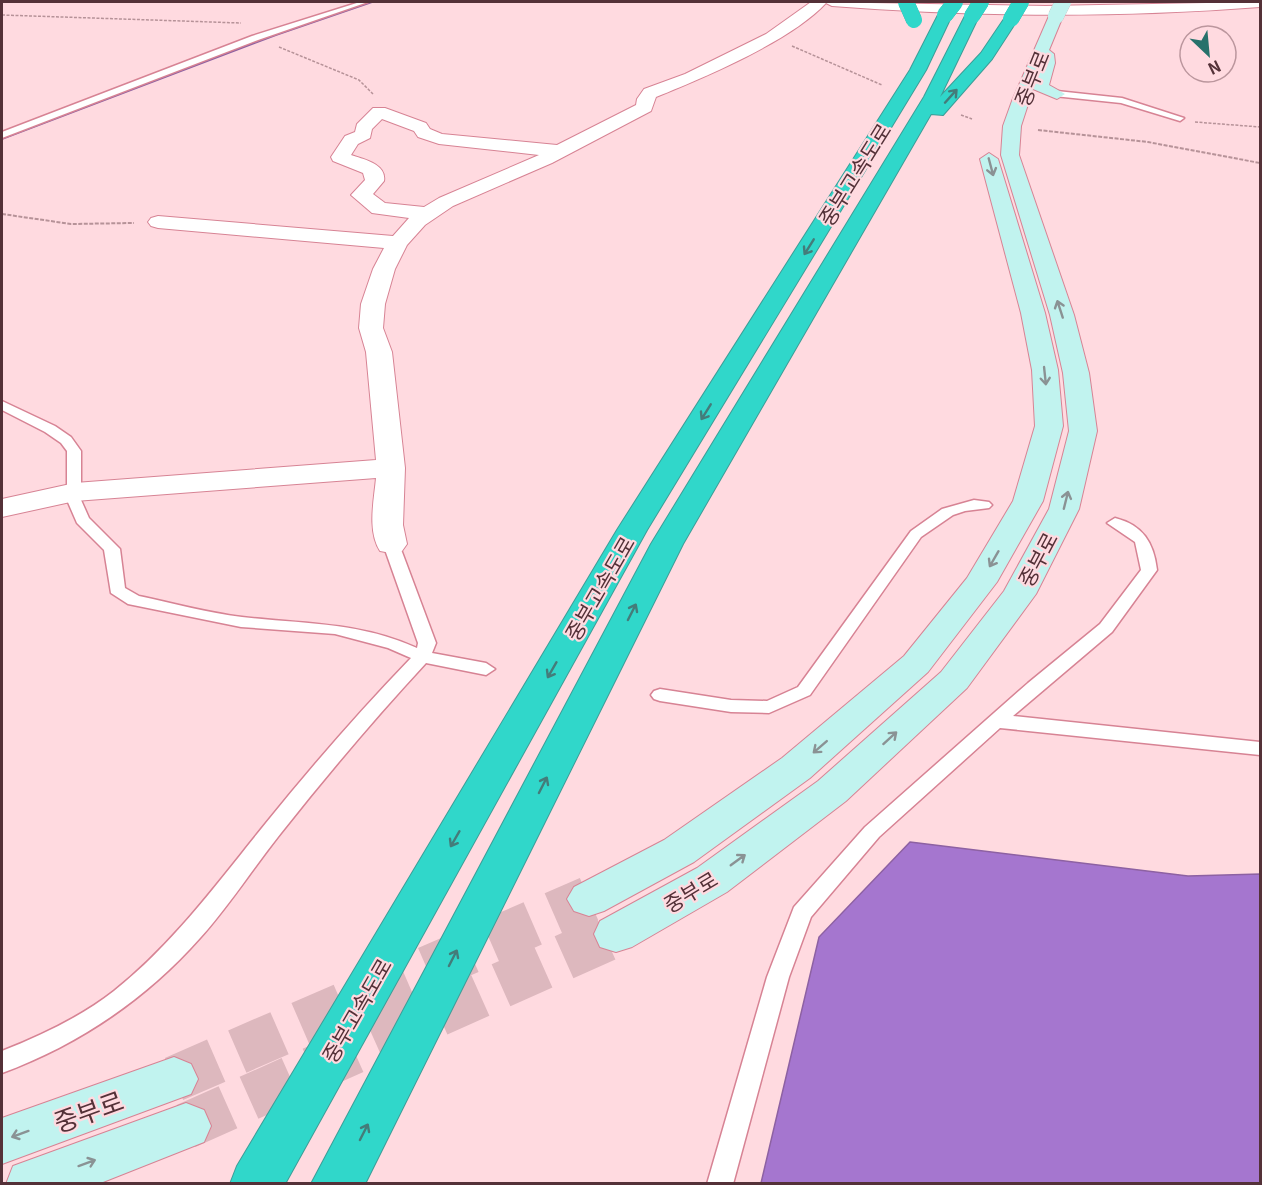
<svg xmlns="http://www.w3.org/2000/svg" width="1262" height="1185" viewBox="0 0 1262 1185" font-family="Georgia,'Noto Sans KR',serif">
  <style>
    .water { fill: #a576cf; stroke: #8d61a2; stroke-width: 1.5 }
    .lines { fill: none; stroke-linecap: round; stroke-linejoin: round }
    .stream { fill: #8d61a2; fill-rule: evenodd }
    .secondary-tunnel { stroke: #ddb8be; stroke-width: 46; stroke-dasharray: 46 23; stroke-linecap: butt }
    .service-casing { stroke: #d78394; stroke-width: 3 }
    .minor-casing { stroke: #d78394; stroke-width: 2 }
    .secondary-casing { stroke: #d78394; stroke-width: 2 }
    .motorway-casing { stroke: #3d9d97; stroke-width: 2 }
    .path-far1 { stroke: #b69298; stroke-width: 1.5; stroke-dasharray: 3 1.5; stroke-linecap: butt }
    .path { stroke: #b69298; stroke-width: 2; stroke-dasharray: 4 1.5; stroke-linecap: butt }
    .service { fill: #fff; fill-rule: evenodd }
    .minor { fill: #fff; fill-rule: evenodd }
    .secondary { fill: #c1f3ef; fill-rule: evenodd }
    .motorway { fill: #30d7ca; fill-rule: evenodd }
    .secondary-bridge-casing { stroke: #d78394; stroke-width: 16; stroke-linecap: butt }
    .motorway-bridge-casing { stroke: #3d9d97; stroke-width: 16; stroke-linecap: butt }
    .secondary-bridge { stroke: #c1f3ef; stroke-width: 16 }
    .motorway-bridge { stroke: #30d7ca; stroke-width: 16 }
    .oneway { stroke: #447c7a }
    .oneway2 { stroke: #8a9294 }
    .labels { text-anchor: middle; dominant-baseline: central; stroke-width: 4.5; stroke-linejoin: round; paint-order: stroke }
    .street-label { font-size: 21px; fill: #543138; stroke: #ffdae0 }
    .near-street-label { font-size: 26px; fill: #543138; stroke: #ffdae0 }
  </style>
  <rect width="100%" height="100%" fill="#ffdae0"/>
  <!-- water -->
  <path class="water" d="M910,842L1188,876L1260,874V1183H761L819,937Z"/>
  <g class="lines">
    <!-- stream -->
    <path class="stream" d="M371,2H375L276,36L2,140V137L274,34Z"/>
    <!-- secondary-tunnel -->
    <path class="secondary-tunnel" d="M174,1079L589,899
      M186,1126L616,934"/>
    <defs>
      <path id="service" d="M360,2H368L258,40L2,138V132L252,36Z
        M1057,91L1122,98L1184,118L1180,121L1121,103L1054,96Z
        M2,401L55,426L71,437L81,451V500L89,518L120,549L125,588L139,596C173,603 208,613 242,617C303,624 360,622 417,648L418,643L383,544L391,539L399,544L436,643L432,653L486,663L495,669L486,675L426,663C375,718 327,775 281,833C253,868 229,906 200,938C146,999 78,1045 2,1073V1051C40,1036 81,1017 114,991C174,943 218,882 266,823C312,766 360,711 411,658L388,648L335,634L241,627L128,604L111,593L104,550L77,523L67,500V451L61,443L45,432L2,410Z
        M974,500L989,502L992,505L989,508L965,511L953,515L921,537L810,695L769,713L731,712L660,701L654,699L651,695L654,691L660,689L731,700L767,701L798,687L911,531L942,509Z
        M1115,518C1143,525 1154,543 1157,570L1112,632L1013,716L1260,742V755L1000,728L879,837L811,917L789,977L733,1184H707L767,977L794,907L865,827L1028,683L1100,624L1141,570L1135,542L1107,523Z"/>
      <path id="minor" d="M811,2L1046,6L1260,2V7C1118,18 974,17 832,6L826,3C791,41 705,77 656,97L651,111L552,163L453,206L425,225L407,245L395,269L385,304L383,328L392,352L405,468L403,525L407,544L402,551L391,553L380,551C367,531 374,500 376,478L75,501L2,517V499L75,483L376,460L366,352L359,328L361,304L373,269L384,248L158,228L151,226L148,222L151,218L158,216L393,236L409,218L372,213L351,195L365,180L363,173L333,161L331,157L345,136L355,132L357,124L373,108H385L426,123L430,129L442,134L557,145L636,105L637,99L644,89L685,74L766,34ZM382,119L414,131L418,137L439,144L539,155L439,198L424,207L385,203L373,194L384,181C387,164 363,159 351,155L358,144L370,138L372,129Z"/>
      <path id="secondary" d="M1056,12L1063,16L1049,50L1054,54L1055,63L1049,85L1065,94L1057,99L1033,89L1021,126L1019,155L1074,315L1089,373L1097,431L1079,509L1036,594L967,688L846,801L727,892L632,947L616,952L600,947L594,934L600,921L697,868L818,781L941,672L1004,591L1049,509L1069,431L1063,373L1050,315L1001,155L1003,126L1012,101L1049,16Z
        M989,153L998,159L1045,313L1058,370L1063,426L1043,501L997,582L928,672L810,778L694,862L604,911L589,916L574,911L567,899L574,887L664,840L782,758L904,656L967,578L1013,501L1035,426L1032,370L1021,313L980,159Z
        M174,1057L191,1064L198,1079L191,1094L2,1164V1118Z
        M186,1103L204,1110L211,1126L204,1142L98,1184H6L13,1166Z"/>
      <path id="motorway" d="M945,11L952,15L926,70L647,530L285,1184H230L237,1166L617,530L910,70L938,15Z
        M972,12L979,16L940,97L981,53L1006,16L1011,15L1018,19L992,59L943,115L931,114L683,544L365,1184H311L651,544L924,97L965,16Z"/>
    </defs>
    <!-- service casing -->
    <use href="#service" class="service-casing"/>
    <!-- minor casing -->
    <use href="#minor" class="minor-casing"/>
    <!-- secondary casing -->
    <use href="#secondary" class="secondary-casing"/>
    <!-- motorway casing -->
    <use href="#motorway" class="motorway-casing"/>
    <!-- path-far1 -->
    <path class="path-far1" d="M2,15L241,23
      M792,46L882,85
      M279,47L359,80L373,94
      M961,115L972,119
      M1195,122L1260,127"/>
    <!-- path -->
    <path class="path" d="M1038,130L1148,142L1260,163
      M2,214L71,224L134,223"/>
    <!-- service -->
    <use href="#service" class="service"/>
    <!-- minor -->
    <use href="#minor" class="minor"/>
    <!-- secondary -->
    <use href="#secondary" class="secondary"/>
    <!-- motorway -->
    <use href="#motorway" class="motorway"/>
    <defs>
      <path id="secondary-bridge" d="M1056,16L1063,2"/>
      <path id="motorway-bridge" d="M906,2L914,20
        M945,15L955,2
        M972,16L981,2
        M1011,19L1021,2"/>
    </defs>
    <!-- secondary-bridge casing -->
    <use href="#secondary-bridge" class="secondary-bridge-casing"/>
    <!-- motorway-bridge casing -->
    <use href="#motorway-bridge" class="motorway-bridge-casing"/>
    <!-- secondary-bridge -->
    <use href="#secondary-bridge" class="secondary-bridge"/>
    <!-- motorway-bridge -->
    <use href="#motorway-bridge" class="motorway-bridge"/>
  </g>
  <!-- one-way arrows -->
  <defs><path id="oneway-shaft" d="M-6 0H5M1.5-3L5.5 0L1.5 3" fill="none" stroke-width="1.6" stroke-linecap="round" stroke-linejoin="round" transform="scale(1.5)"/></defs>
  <g class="oneway">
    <use href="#oneway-shaft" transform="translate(951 96) rotate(-48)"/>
    <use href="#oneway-shaft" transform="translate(809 247) rotate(122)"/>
    <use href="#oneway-shaft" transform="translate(706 412) rotate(122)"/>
    <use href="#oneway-shaft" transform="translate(632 612) rotate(-63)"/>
    <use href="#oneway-shaft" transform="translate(552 670) rotate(120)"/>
    <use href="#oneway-shaft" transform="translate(543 785) rotate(-63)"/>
    <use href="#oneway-shaft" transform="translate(455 839) rotate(120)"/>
    <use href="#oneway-shaft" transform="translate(453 958) rotate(-63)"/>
    <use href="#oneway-shaft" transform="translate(364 1132) rotate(-63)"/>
  </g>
  <g class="oneway2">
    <use href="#oneway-shaft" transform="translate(991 167) rotate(75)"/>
    <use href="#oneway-shaft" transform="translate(1060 309) rotate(-108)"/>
    <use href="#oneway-shaft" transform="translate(1045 376) rotate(84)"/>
    <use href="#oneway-shaft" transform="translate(1066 500) rotate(-76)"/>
    <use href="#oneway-shaft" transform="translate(994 559) rotate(120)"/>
    <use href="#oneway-shaft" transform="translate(890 738) rotate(-42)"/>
    <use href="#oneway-shaft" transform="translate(820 747) rotate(139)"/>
    <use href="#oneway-shaft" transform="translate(738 860) rotate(-36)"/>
    <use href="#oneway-shaft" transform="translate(20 1134) rotate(160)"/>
    <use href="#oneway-shaft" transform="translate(87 1163) rotate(-20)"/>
  </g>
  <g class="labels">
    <!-- street labels -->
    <g class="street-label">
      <text transform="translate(1031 78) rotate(-68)">중부로</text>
      <text transform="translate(854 174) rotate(-58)">중부고속도로</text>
      <text transform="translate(1037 559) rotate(-62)">중부로</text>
      <text transform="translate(599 588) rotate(-60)">중부고속도로</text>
      <text transform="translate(690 891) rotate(-31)">중부로</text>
      <text transform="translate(356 1010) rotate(-60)">중부고속도로</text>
    </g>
    <!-- near-street labels -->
    <g class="near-street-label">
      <text transform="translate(88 1110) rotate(-20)">중부로</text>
    </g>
  </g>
  <!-- border -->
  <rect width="1262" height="1185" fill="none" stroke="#543138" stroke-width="6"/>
  <!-- north arrow -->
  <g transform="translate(1208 54) rotate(154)"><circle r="28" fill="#ffdae0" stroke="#bb969d" stroke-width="1.5"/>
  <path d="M0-4.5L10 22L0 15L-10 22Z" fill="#28716b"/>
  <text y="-9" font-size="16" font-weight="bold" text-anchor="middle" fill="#543138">N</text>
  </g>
</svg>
